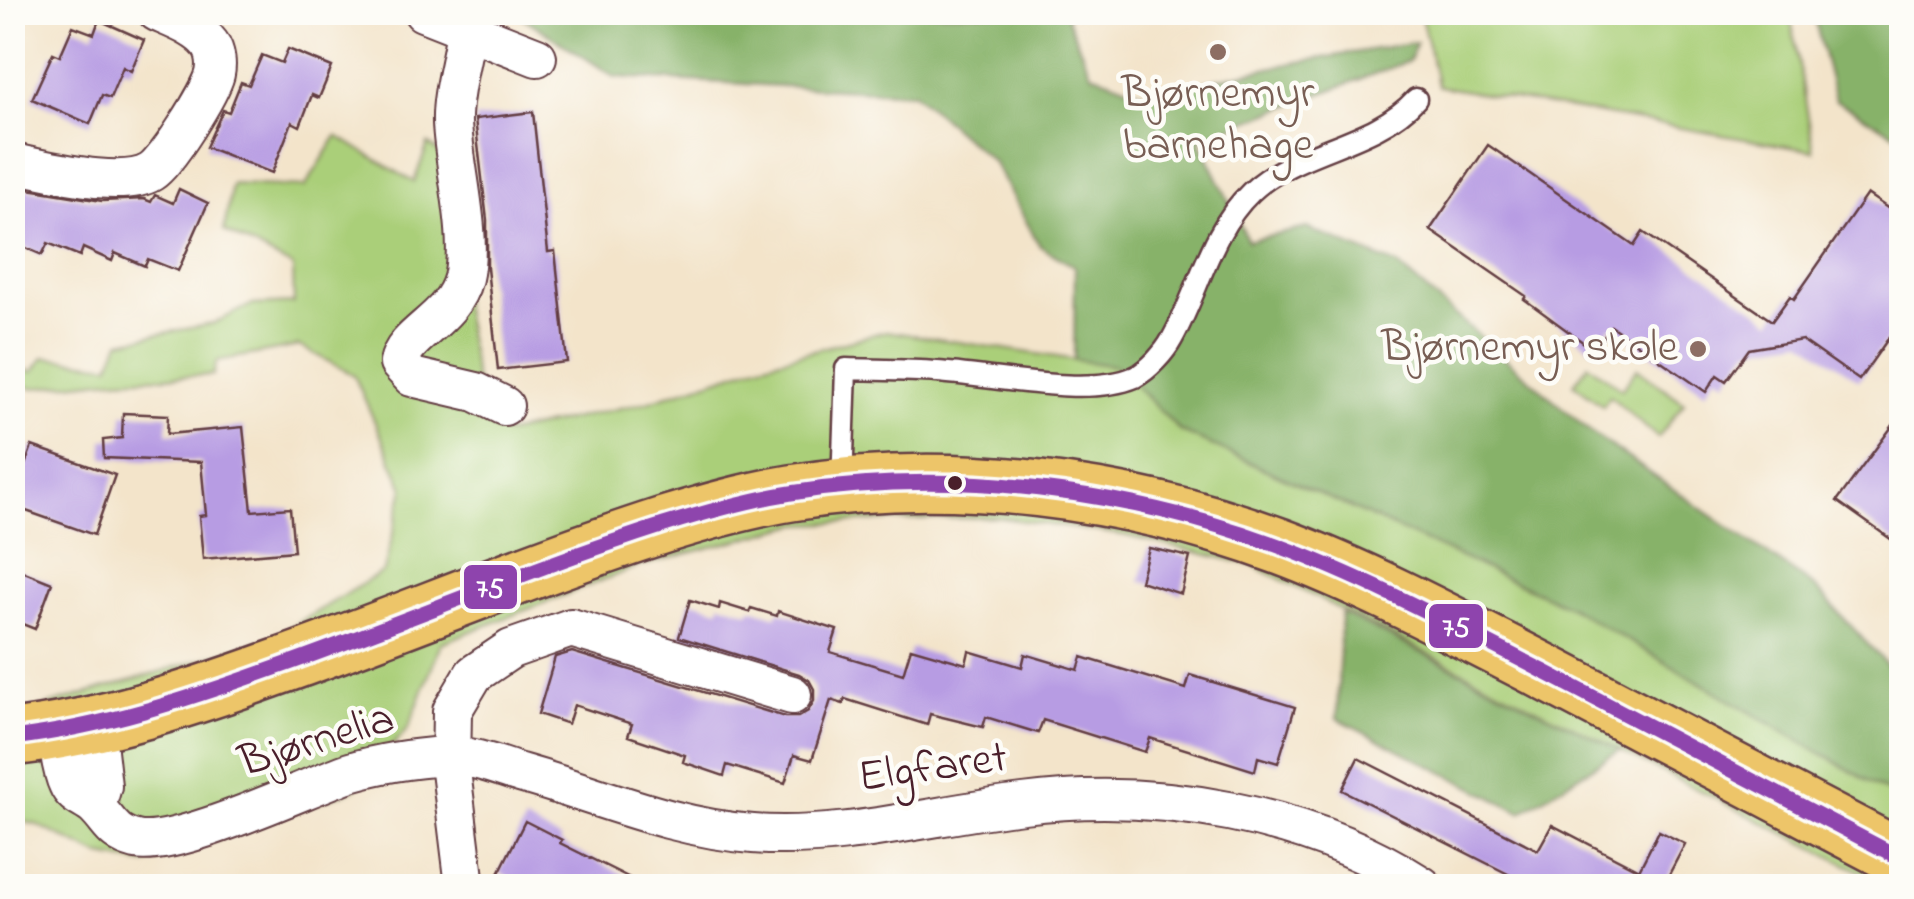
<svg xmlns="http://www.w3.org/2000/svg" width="1914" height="899" viewBox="0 0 1914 899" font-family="'Indie Flower',sans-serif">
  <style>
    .green { fill: #aacf79; stroke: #7a7752; stroke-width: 2.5 }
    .forest { fill: #87b269; stroke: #68684a; stroke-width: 2.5 }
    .building { fill: #b79ce3 }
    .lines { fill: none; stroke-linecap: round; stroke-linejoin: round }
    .service-casing { stroke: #633d43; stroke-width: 25 }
    .minor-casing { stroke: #633d43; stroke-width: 42 }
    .primary-casing { stroke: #633d43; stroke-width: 60 }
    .service { stroke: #fff; stroke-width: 20 }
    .minor { stroke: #fff; stroke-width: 38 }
    .primary { stroke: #edc569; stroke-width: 55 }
    .bus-1-casing { stroke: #fdfcf7; stroke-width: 22 }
    .bus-1 { stroke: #8e44ad; stroke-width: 15 }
    .education-dot { fill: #8d6e63; stroke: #fdfcf7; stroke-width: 4 }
    .bus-dot { fill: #4a1f2b; stroke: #fdfcf7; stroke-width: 4 }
    .labels { text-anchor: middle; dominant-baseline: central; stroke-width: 9; stroke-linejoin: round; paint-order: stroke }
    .education-label { font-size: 45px; fill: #785e54; stroke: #fdfcf7 }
    .street-label { font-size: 45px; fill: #4a1f2b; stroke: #fdfcf7 }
    .line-badge { stroke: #fdfcf7; stroke-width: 4 }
    .badge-label { font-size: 28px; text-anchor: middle; font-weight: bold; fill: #fff }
  </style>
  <rect width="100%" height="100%" fill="#fdfcf7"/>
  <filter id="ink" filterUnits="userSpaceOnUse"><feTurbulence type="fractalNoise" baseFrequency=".01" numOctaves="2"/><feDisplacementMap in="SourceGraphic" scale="20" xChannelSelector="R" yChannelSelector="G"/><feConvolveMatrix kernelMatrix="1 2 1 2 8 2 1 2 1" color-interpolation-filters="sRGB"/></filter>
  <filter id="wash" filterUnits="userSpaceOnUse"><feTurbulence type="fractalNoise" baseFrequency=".0048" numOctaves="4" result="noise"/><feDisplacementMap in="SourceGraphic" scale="40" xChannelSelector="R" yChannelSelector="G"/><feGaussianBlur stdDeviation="2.25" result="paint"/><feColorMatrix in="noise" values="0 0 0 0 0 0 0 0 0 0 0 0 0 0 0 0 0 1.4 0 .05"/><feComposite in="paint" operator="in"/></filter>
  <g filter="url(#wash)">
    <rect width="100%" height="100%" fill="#f3e4ca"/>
    <!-- green -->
    <path class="green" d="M1420,13H1790L1814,151L1438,86Z
      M337,136L414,182L428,144L444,156L453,250L475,378L505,434L647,402L758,365L886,331L1116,366L1180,431L1569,606L1901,800V886H1889L1252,565L1123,535L996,517L798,524L636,567L441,643L409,727L355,789L146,864L101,856L35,824L13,820L12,716L273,638L384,571L404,488L354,375L299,346L217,361L213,375L113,379L32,388L13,384V365L33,372L44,357L110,365L120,341L212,324L251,305L294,303L293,267L224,231L232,184L305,187Z
      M1588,364L1622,389L1637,368L1684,403L1658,438L1610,396L1603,406L1574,384Z"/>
    <!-- forest -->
    <path class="forest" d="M516,13H1069L1067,19L1091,73L1146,94L1293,63L1416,42L1409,61L1199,139L1248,241L1307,228L1397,265L1592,433L1815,587L1901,680V800L1569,606L1180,431L1116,366L1074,360L1075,267L1040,246L993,162L914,93L615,77Z
      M1813,13H1901V137L1835,100Z
      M1341,613L1620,750L1521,812L1337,718Z"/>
    <g id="blocks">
      <!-- building -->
      <path class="building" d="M99,20L144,40L131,71L123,67L110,98L102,95L90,124L32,99L53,53L60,56L73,26L94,34Z
        M288,49L332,67L319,98L312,95L300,126L292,122L272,173L206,147L223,110L229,112L241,82L249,85L262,55L282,63Z
        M533,112L548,252L555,251L567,362L498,370L487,268V220L475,119Z
        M1488,145L1634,246L1643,232L1772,321L1790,296L1794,299L1867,194L1902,218V319L1859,380L1802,340L1749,349L1726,381L1717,375L1706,392L1611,326L1595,351L1524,299L1526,296L1430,230Z
        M16,187L102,201L144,199L151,202L155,195L173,203L179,189L208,203L178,271L148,259L145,266L115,253L112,261L83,248L80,256L48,243L42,255L12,242V196Z
        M123,413L168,415L167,434L243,427L252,511L290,508L294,551L203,559L199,516L206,515L201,462L104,458L103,440L122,438Z
        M1902,413V547L1837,501Z
        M32,446L115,475L94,535L12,506V473L21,476Z
        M1149,548L1190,557L1181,594L1140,581Z
        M12,567L52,583L35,629L12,620Z
        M690,600L719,609L720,603L749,612L751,608L777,616L778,611L837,630L830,652L903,674L911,648L966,664L969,651L1022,667L1025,654L1078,670L1082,657L1186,689L1190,675L1295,707L1278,763L1258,757L1255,771L1150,738L1145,752L1043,720L1038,733L986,717L983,727L930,714L927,725L845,699L843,704L831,700L812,760L794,755L785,783L727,765L724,776L683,762L685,755L628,736L632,724L574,705L568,724L538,714L555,657L572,652L785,717H798L808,711L814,701V689L809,680L799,674L679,637Z
        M1358,758L1538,850L1552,825L1639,870L1659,831L1685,844L1664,884L1670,886H1532L1342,790Z
        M525,821L562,840L560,843L646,886H527L499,873Z"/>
    </g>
  </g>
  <g filter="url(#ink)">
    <use href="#blocks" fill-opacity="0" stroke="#633d43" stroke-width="2.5"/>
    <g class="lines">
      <defs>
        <path id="service" d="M842,485L846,369C876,370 907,370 937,372C990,375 1086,398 1135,377C1149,370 1165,352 1172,339C1199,291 1210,231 1251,192C1297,148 1373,146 1416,99"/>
        <path id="minor" d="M423,12L537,57
          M466,30C462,61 451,93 452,123C454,168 473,235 463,278C452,321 404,333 399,363L412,377L476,392L504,406
          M12,163C45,169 122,190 151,172C167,162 210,93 215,74C217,65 216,52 210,44C198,28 175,20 157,12
          M95,724L102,786L96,807
          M56,733C60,749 61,770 68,784C73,797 87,799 96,808C111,823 112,834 136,840C176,849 304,788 350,772C380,763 416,758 447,756C470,755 498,766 520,773C598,795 671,828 753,834C843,841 934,814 1023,804C1157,787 1308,813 1422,886
          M465,886L451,771L452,711L474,674L511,649L571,628L792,695"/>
        <path id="primary" d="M12,738C104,727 189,699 275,668C405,622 533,567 664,525C706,512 748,500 791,493C952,467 1127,490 1279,546C1370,580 1457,627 1543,671C1663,733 1782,797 1902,859"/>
      </defs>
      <!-- service casing -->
      <use href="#service" class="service-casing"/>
      <!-- minor casing -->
      <use href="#minor" class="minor-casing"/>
      <!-- primary casing -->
      <use href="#primary" class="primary-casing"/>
      <!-- service -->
      <use href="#service" class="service"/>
      <!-- minor -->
      <use href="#minor" class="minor"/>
      <!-- primary -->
      <use href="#primary" class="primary"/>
      <defs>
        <path id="bus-1" d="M12,738C104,727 189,699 275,668C405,622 533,567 664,525C706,512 748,500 791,493C952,467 1127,490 1279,546C1370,580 1457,627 1543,671C1663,733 1782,797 1902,859"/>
      </defs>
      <!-- bus-1 casing -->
      <use href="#bus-1" class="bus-1-casing"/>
      <!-- bus-1 -->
      <use href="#bus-1" class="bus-1"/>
    </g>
  </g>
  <!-- markers -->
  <g class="education-dot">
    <circle cx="1218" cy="52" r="10"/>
    <circle cx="1698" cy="349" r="10"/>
  </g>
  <circle class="bus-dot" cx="955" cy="483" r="9"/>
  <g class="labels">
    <!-- education labels -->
    <g class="education-label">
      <text x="1218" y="95">Bjørnemyr<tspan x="1218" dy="52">barnehage</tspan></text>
      <text x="1678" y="349" text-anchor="end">Bjørnemyr skole</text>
    </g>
    <!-- street labels -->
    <g class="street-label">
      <text transform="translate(317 742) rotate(-17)">Bjørnelia</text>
      <text transform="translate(933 769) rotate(-8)">Elgfaret</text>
    </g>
  </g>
  <g class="line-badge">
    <rect x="462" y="563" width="57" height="48" rx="10" fill="#8e44ad"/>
    <rect x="1427" y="602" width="58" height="48" rx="10" fill="#8e44ad"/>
  </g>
  <g class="badge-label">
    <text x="490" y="597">75</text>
    <text x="1456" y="636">75</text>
  </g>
  <!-- margin -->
  <rect width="1914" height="899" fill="none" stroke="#fdfcf7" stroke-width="50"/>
</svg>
